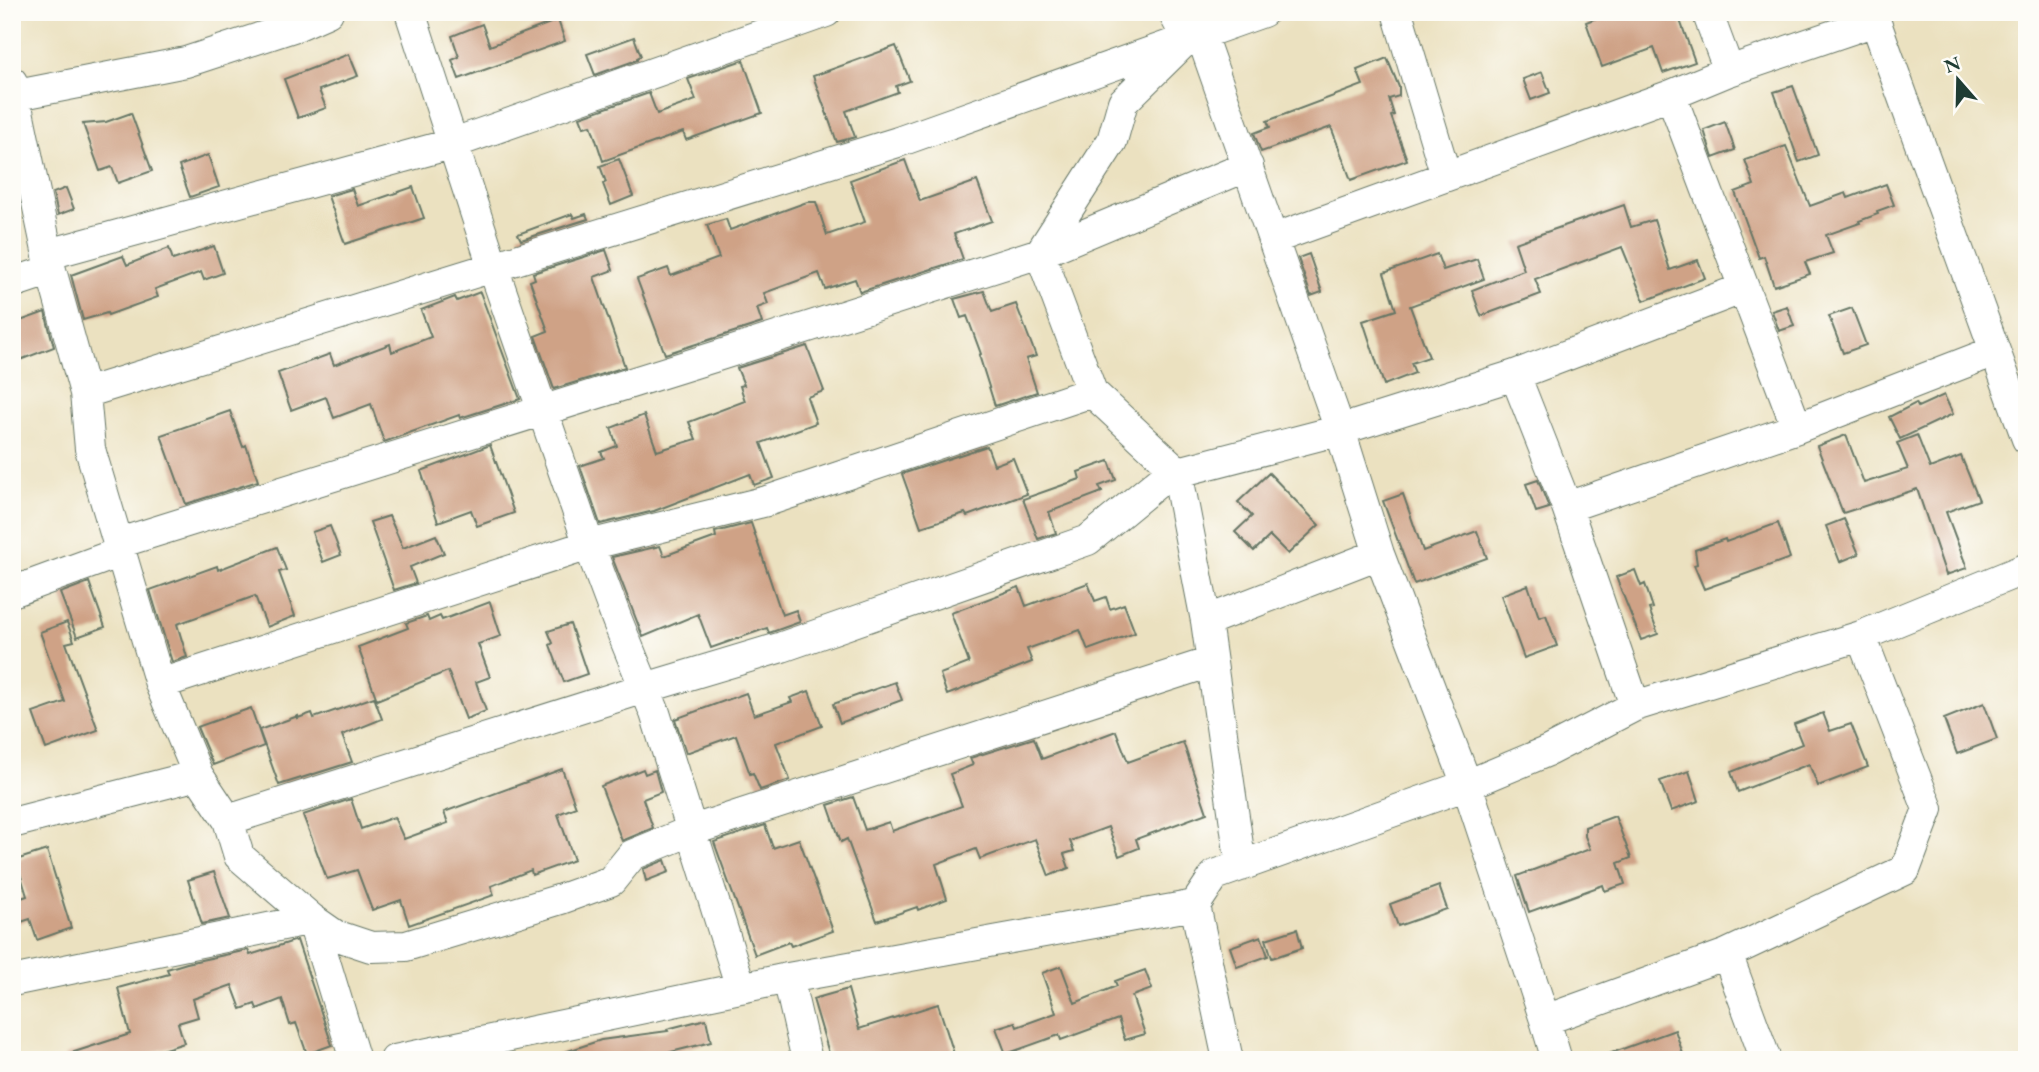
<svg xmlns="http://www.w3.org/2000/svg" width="2039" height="1072" viewBox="0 0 2039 1072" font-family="'EB Garamond',serif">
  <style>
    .building { fill: #cfa286 }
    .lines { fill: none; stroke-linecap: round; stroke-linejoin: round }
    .street-casing { stroke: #667665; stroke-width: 32 }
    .street { stroke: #fff; stroke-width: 30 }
  </style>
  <rect width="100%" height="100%" fill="#fdfcf7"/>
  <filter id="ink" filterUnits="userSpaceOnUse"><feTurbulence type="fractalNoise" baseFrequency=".0143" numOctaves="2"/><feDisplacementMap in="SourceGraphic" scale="14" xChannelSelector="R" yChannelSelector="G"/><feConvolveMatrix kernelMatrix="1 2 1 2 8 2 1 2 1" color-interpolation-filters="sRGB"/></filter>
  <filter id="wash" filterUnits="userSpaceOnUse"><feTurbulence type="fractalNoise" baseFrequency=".00686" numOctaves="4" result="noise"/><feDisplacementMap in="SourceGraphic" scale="28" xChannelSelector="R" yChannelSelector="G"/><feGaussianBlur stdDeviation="1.57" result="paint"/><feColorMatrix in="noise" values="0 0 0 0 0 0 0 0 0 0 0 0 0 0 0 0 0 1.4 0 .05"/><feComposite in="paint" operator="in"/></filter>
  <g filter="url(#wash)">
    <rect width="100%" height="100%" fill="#ebe1c0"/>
    <g id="blocks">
      <!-- building -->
      <path class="building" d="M1612,12H1677L1695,62L1663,73L1654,48L1602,67L1586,22Z
        M558,20L565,41L459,79L452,60L459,57L452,36L482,24L490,46Z
        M634,37L641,56L637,58V60L595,75L587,54Z
        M896,46L910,81L896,86L898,92L846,111L855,137L837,142L813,76Z
        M349,54L358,76L319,90L326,108L298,118L284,79Z
        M1387,58L1399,87V96L1389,99L1394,115L1391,116L1407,160L1351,180L1331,127L1261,152L1254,133L1270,127L1267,121L1363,85L1357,70Z
        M743,60L762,113L686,140L683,132L603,161L591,125L584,127L580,117L649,93L657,114L696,100L688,79Z
        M1542,72L1550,93L1531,100L1523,79Z
        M1793,86L1818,155L1799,162L1774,92Z
        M131,113L152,171L118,183L112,167L100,171L83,124L106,122Z
        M1725,122L1735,150L1713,158L1704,130Z
        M1786,146L1810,206L1846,193L1848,198L1886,184L1894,205L1877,211L1878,214L1859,221L1860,223L1826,235L1833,253L1805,262L1810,274L1774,286L1764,256L1759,258L1735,192L1754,185L1745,160Z
        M208,155L219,187L190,197L179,166Z
        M619,159L633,196L611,205L603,184L606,182L600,166Z
        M905,160L920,201L977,181L992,221L954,234L963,259L860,292L855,279L825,289L819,273L764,293L768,304L757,308L762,323L665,354L637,279L668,268L671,276L719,258L707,225L726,219L730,230L807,202H816L827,235L865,222L850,180Z
        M413,187L424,218L345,244L328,196L352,189L358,206Z
        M66,188L74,209L58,215L53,193Z
        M1624,205L1631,227L1654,220L1670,270L1698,260L1705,278L1644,301L1622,247L1535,279L1541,294L1481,316L1472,290L1524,270L1515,243Z
        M572,214L574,218L586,214L588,219L521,240L518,234Z
        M214,246L223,273L204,280L201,272L155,289L158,297L108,315L107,313L83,320L71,275L123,256L127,265L169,248L173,260Z
        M606,250L613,270L594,277L625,367L554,389L535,336L548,331L530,281L535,279L533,273Z
        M1309,254L1322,292L1311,296L1298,258Z
        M1437,254L1443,270L1477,259L1484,279L1410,306L1429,357L1411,363L1415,373L1384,385L1363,321L1396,310L1384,273Z
        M984,291L992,312L1016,304L1036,356L1026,359L1037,392L995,406L979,355L981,354L967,316L961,318L954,299Z
        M480,292L520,399L460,418L459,415L384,442L371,404L334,418L326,397L291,410L278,373L330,354L334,365L390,344L392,352L431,337L421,310L455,297L457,301Z
        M1787,306L1794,326L1779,331L1772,311Z
        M1852,308L1866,345L1843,353L1829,316Z
        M45,312L54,347L12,363V324Z
        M807,346L824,391L807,397L816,423L761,443L774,478L754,485L750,474L654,511L600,524L580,466L604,458L601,452L617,446L611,428L644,415L657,451L696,439L689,422L745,401L740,386L744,385L737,368Z
        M1944,395L1953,414L1900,439L1889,417L1916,403L1918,407Z
        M230,411L243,447L246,445L258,481L186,504L161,435Z
        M1846,435L1864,483L1908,469L1897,443L1917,435L1930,468L1961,456L1979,500L1946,512L1967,568L1946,575L1917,489L1843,513L1817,446Z
        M490,445L514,513L477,526L471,510L438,522L421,471Z
        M987,446L994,465L1013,458L1027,494L967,516L965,513L921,527L902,474Z
        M1109,461L1116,480L1099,486L1102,492L1049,512L1056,533L1038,539L1023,499L1080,479L1078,472Z
        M1269,473L1319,525L1288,554L1270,536L1254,551L1235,532L1252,516L1238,502Z
        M1538,480L1549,508L1536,512L1526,484Z
        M1403,494L1423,551L1477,531L1487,558L1414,584L1383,501Z
        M389,516L403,548L436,535L444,553L410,567L416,583L394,590L370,522Z
        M1844,519L1859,554L1840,562L1826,526Z
        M751,523L782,615L796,610L800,622L769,633L767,628L711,648L698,614L643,637L612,557L660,546L664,556L716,537L715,532Z
        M1778,523L1790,558L1704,589L1694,565L1697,564L1695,550L1725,539L1726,542Z
        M330,526L341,555L323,562L312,532Z
        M277,547L286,570L279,572L295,616L267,627L255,596L177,624L187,657L172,662L150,590L217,566L218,570Z
        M1635,570L1641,586L1645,584L1653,608L1649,609L1658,634L1641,640L1616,577Z
        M89,582L105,627L77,637L60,593Z
        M1088,583L1095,601L1106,597L1110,609L1124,604L1135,633L1088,650L1080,630L1027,649L1032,662L947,695L940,674L969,663L951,613L1019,587L1026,606Z
        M1528,585L1539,617L1546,615L1557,646L1524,658L1501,595Z
        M490,602L501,636L478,644L490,677L476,682L486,711L466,719L448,671L377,700L358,647L408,628L406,623L427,616L429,621L440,616L442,620Z
        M67,622L74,641L66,643L98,730L46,749L33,713L65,702L40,632Z
        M570,624L587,674L564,682L550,645L553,643L548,631Z
        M895,682L902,700L840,723L833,704Z
        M809,691L822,726L776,743L790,780L760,790L753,773L750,774L736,735L686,753L675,719L746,693L754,715L792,702L790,698Z
        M374,697L382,719L342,735L352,762L279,785L259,730L298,716V718L312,713L314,718Z
        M1984,703L1997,739L1957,754L1944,719Z
        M251,708L264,746L213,765L197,727Z
        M1823,713L1830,731L1851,724L1868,767L1818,786L1809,764L1738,792L1731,772L1802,744L1794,724Z
        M1116,731L1128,762L1183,742L1207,813L1136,839L1139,848L1119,856L1108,827L1070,841L1074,851L1064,854L1069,868L1049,876L1035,839L980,859L976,849L936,864L947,899L918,910L917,907L877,921L847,839L841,842L828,805L853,797L865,830L889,822L892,831L962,806L950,774L973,765L970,758L1034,738L1042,759Z
        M562,769L576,807L558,814L574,860L532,875L531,870L491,886L494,895L409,925L401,900L372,910L357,870L327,879L303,815L351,799L361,829L394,817L404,839L448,823L444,812Z
        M643,769L645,774L655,770L661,792L643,799L653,828L622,841L601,786Z
        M1689,771L1699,801L1671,811L1660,781Z
        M1615,816L1631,858L1618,863L1625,884L1605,891L1603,885L1529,912L1517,876L1590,849L1585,836V827Z
        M765,825L773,848L799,839L833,931L791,946L789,942L755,955L714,842Z
        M47,850L71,928L37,940L30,919L12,925V901L27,896L16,860Z
        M665,860L669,872L646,881L643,869Z
        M214,872L230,918L202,924L188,880Z
        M1439,886L1447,909L1398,926L1390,904Z
        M1297,929L1302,948L1272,958L1266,939Z
        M1261,936L1268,956L1237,967L1230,947Z
        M297,940L332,1045L307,1054L296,1023L290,1025L282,999L257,1009L255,1004L241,1009L232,985L193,999L198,1017L178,1023L184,1043L146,1055L147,1060L66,1059L65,1055L130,1034L118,988L169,974L167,969L187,963L248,950L250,955Z
        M1061,966L1075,1003L1117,986L1115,981L1145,970L1152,989L1132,996L1145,1034L1125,1040L1118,1019L1061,1040L1059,1035L1006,1054L996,1028L1015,1022L1017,1027L1056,1013L1042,973Z
        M848,989L859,1029L938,1004L956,1060H831L813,999Z
        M706,1019L711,1042L671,1052L629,1058V1060H553V1056L601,1040L668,1031L667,1029Z
        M1675,1030L1685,1060H1601L1600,1057Z"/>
    </g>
  </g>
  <g filter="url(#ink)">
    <use href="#blocks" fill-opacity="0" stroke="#667665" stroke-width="2"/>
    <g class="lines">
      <defs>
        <path id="street" d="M410,12L493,267L589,545L617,620L655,713L741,988
          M1173,12L1187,39L1123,102L1112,141L1040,253L1092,392L1177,471L1206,621L1241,866
          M1397,12L1446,176
          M1707,12L1729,71
          M1872,12L2027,439
          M1201,35L1340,430L1379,554L1467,785L1545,1020L1727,954L1766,1060
          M12,82L51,270L85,393L90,449L160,684L198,775L228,820L239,856L312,919L355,1060
          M1671,95L1797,428
          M12,96L186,62L296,26L328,12
          M1273,239L1671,95L1729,71L1875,21
          M49,254L451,144L826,12
          M12,283L51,270
          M1515,375L1567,507L1635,706
          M85,393L898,142L1263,12
          M1567,507L1797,428L1995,351
          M119,543L714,357L1040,253L1248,166
          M12,592L121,552
          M1206,621L1379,554
          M160,684L589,545L767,501L1092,392
          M228,820L645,688L782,647L1088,540L1167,475L1340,430L1515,375L1744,288
          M12,823L198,775
          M1195,905L1228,1060
          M1727,954L1905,870L1928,809L1861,636
          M788,978L807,1060
          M12,981L312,919L335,935L371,947L406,946L561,899L611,881L632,855L693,830L1211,662
          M1545,1020L1557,1060
          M395,1060L788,978L1195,905L1215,875L1467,785L1548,751L1635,706L1861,636L2027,568"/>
      </defs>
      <!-- street casing -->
      <use href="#street" class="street-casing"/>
      <!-- street -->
      <use href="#street" class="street"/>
    </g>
  </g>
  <!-- margin -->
  <rect width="2039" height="1072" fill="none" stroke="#fdfcf7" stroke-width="42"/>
  <!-- north arrow -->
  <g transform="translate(1958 80) rotate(340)" stroke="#fdfcf7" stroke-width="5" paint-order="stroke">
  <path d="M0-5L12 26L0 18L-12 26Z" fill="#1f3d34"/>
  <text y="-10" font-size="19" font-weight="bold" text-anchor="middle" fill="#1f3d34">N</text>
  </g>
</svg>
